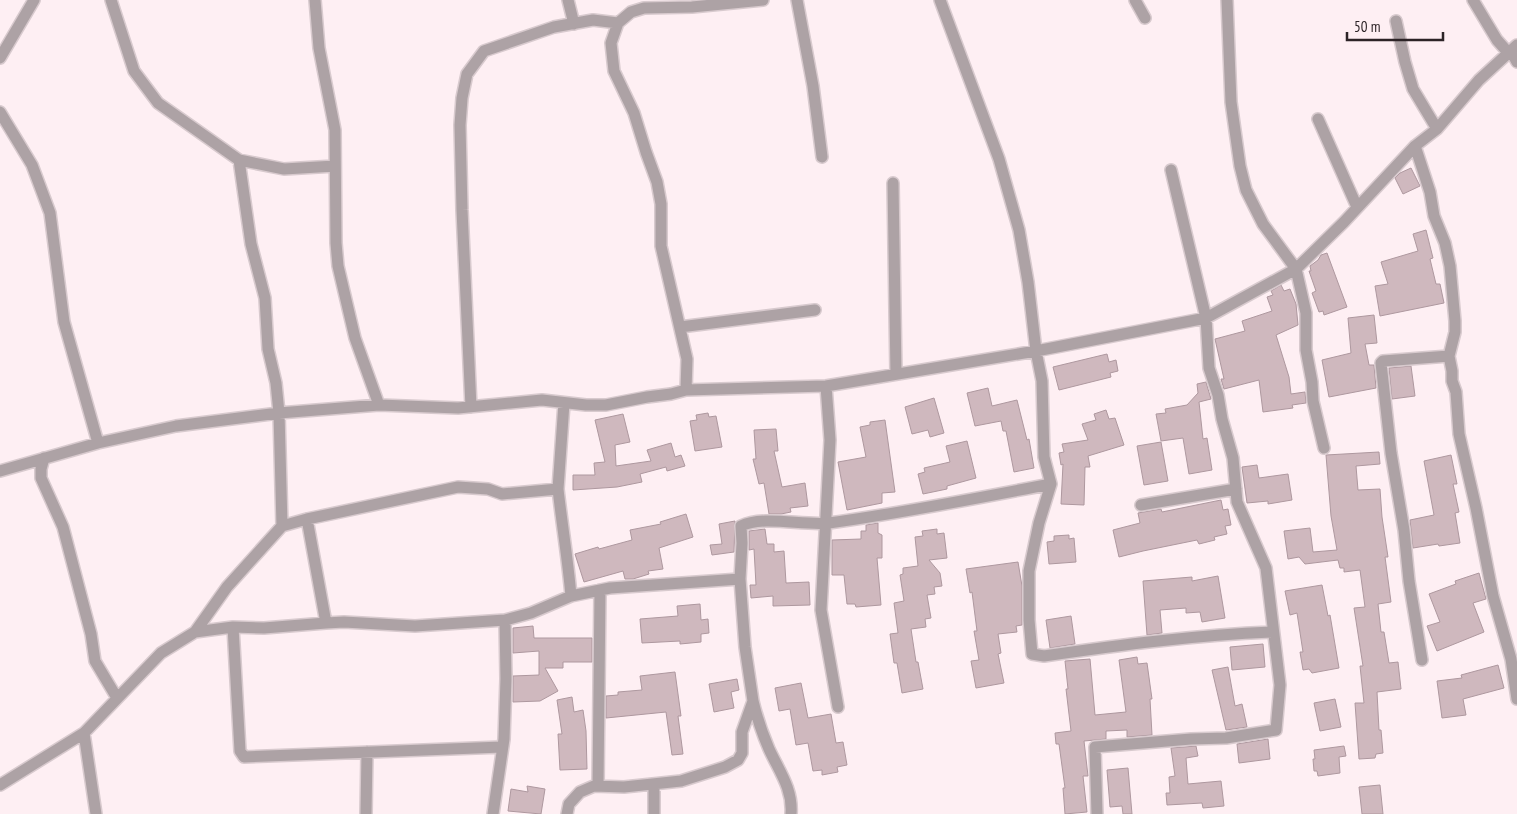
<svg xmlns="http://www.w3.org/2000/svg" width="1517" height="814" viewBox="0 0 1517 814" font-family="'PT Sans Narrow',sans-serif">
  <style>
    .building { fill: #cfb8be; stroke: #ae989f }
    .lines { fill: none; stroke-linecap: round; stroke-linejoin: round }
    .minor-casing { stroke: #d8cace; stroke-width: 14 }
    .minor { stroke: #ada2a5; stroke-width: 11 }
  </style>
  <rect width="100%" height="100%" fill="#feeff3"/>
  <!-- building -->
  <path class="building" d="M1411,168L1420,186L1403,194L1395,178L1400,173Z
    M1426,230L1433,258L1430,259L1436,284H1440L1444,303L1380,316L1375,286L1388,284L1381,262L1418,251L1413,234Z
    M1327,253L1347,307L1324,315L1323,311L1319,312L1312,293L1316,291L1309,271H1311L1310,266L1318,260L1321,255Z
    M1281,285L1284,291L1290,289L1296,304L1298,325L1276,335L1289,377L1291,394L1305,392L1306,403L1292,405L1293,408L1263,412L1259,380L1224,389L1221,379H1224L1215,339L1245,331L1242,321L1272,311L1267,297L1273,295L1271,291Z
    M1374,315L1377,343L1365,344L1369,365H1374L1376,388L1329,397L1322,360L1351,353L1348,318Z
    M1107,354L1109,362L1116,360L1118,371L1110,373L1111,377L1059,390L1053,367Z
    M1411,366L1415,396L1392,399L1389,368Z
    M1206,382L1211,399L1199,402L1203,439L1207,438L1212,470L1189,474L1183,438L1161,441L1156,414L1166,413L1165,409L1187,405L1198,393L1197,384Z
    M988,388L992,406L1017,400L1027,440L1029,439L1034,468L1014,472L1006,431H1003L1001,421L975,426L967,393Z
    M934,398L944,433L930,437L928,430L912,434L905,407Z
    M1106,410L1109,419L1115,418L1124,445L1088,456L1090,467H1085L1084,505L1061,504L1063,464L1061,465L1059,453L1064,452L1062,444L1088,440L1082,424L1096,420L1094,414Z
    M708,413L709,417L716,416L722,447L695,451L690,421L697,420L696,415Z
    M623,414L630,442L615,445L616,466L651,461L647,450L671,443L675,457L681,455L685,466L667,471L666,467L640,474L642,482L617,487L573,490V475H595L594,463L605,462L595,420Z
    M885,420L895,492L882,493V503L847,510L838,462L866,457L860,427L870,425V422Z
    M776,429L778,451H774L782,487L805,483L808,506L790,508L791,512L781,514H769L764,483L759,484L753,459H756L754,430Z
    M967,441L976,478L947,486V489L923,494L918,474L925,472L924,468L950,462L946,446Z
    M1161,442L1168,481L1144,485L1137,446Z
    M1379,452L1380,464L1356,466L1358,490L1380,489L1382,517L1388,557H1385L1391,602L1378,604L1381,632H1384L1389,663L1398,662L1401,689L1377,692L1379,730H1381L1383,753L1376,754L1375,758L1359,759L1355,703H1364L1360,666H1363L1354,608L1365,607L1360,570L1344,572V568H1340L1338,560L1305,564L1299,557L1288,559L1284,531L1310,528L1313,552L1337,550L1331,516L1326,455Z
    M1451,455L1457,484H1453L1459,512L1455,513L1460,543L1439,546L1438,544L1413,548L1410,520L1434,515L1424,461Z
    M1257,465L1259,478L1288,474L1292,500L1268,504V501L1247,503L1242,467Z
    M1221,500L1223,510L1228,509L1231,525L1225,526L1227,534L1214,537L1215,540L1199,544L1197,540L1143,551L1119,557L1113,530L1140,523L1138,513L1161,509L1162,512Z
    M686,514L693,537L659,548L663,569L648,571L649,574L633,579H625L623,571L584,582L575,554L598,547L599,549L632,540L630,530L661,524L660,522Z
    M735,521L734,552L712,555L710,545L722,544L719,524Z
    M878,523V533L882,535V558H877L881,605L856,607L855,604H847L844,575H832V540L861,539V531H866V525Z
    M765,529L767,544H774V552L784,551L786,583L809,582L810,605L773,606V596L751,598L750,585H756L754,549L749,550V531Z
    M937,529V534L944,533L947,558L929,560L940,573L942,586L934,587L935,594L927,595L931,618L925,619L926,627L911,629L916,662H918L923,689L902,693L897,663H894L890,634L898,633L894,603L904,601L900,575L903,574V568L918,566L915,537L923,536L922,531Z
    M1069,535V539L1074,538L1076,562L1049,564L1047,542L1054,541V536Z
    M1018,562L1022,586V625L1016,626L1017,632L998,634L1001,653L998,654L1004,683L976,688L971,661L979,660L974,631H977L972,592L970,593L966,569Z
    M1479,573L1486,599L1473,603L1484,632L1437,651L1427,626L1440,622L1429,594L1456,584L1455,581Z
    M1218,576L1225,618L1202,622L1200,612L1186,613V608L1160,610L1162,633L1147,635L1143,581L1192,577V581Z
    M1322,585L1328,616L1330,615L1339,668L1312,673L1309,669L1303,670L1300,652H1303L1297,613L1290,615L1285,591Z
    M700,604L701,620L708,619L709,633L701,634V642L680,644V641L642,643L640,619L678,616L677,606Z
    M1071,616L1075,644L1050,648L1046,620Z
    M533,626L534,638H592V662H563V668H545L558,691L540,701L513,702V676L539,675V651L513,653V628Z
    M1263,644L1265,667L1232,670L1230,647Z
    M1137,657L1138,664L1147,663L1152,699H1150L1152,735L1127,737V730L1106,731V739L1084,741L1088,776H1083L1087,812L1065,814L1063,788H1065L1059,744H1056L1055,733L1071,731L1066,689H1068L1065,661L1090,659L1095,715L1126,712L1119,660Z
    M1498,665L1504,688L1463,699L1466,715L1442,718L1437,681L1462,678L1461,675Z
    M1228,667L1235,706L1242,704L1247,727L1226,730L1212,670Z
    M675,672L681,716H678L683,754L672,755L666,712L606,718V696L618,695V692L642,690L640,676Z
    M737,679L739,690L731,692L734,708L714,712L709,684Z
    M801,683L808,718L831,714L836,743L843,742L847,765L837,767L838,772L822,775V770L813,771L808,743L796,745L790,709L779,711L775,688Z
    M572,697L574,712L583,710L586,731L587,769L560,770L558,734H562L557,700Z
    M1335,699L1341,727L1320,731L1314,703Z
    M1268,739L1270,759L1239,763L1237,744Z
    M1196,746L1198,756L1186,758L1188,784L1221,781L1224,806L1203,808L1202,803L1167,805L1166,793H1170L1169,777L1175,776L1171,748Z
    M1344,746L1346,756L1339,757L1340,773L1318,776L1317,771H1314L1313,759H1315L1314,750Z
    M1128,768L1132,814H1123L1122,806L1110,807L1107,770Z
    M1380,785L1383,814H1362L1359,787Z
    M527,786L545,789L541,814L508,811L511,789L528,792Z"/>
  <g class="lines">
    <defs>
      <path id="minor" d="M111,0L134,71L158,103L239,160L284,169L335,166
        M315,0L319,48L335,130L336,243L338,266L355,338L379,405
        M568,0L574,24
        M797,0L813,86L822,157
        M940,0L999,159L1019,230L1028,282L1036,351L1042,381L1044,457L1051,484L1039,523L1029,571V620L1032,654L1044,656C1120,645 1196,635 1273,632
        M1135,0L1145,18
        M1227,0L1231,102L1240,166L1246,190L1263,224L1296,269L1306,313V350L1312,382L1313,401L1324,448
        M1473,0L1497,40L1505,49L1511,51L1517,62
        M1396,21L1405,62L1413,89L1437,129
        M0,58L34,0
        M0,112L32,165L50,213L64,322L98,443
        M1318,119L1357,207
        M1415,146L1430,192L1434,216L1445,243L1450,266L1455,321V332L1449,356L1452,371V381L1456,392L1459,434L1476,508L1493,596L1511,659L1517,699
        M239,160L251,244L265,298L268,349L276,383L279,413L282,526
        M893,183L896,374
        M680,327L815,310
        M826,386L830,440L821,610L838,707
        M686,390L687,359L661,246V204L657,182L646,152L634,113L614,71L611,43L618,23L631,12L644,8L692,7L763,0
        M471,407L462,210L460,125L462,98L467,74L484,51L554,27L593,20L618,23
        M44,458L41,469V478L63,527L91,634L95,661L117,698
        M0,471L98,443L176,426L279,413L379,405L458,408L542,400L586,405H606L647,397L671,394L686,390L826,386L1036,351L1206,318L1296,269L1344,222L1415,146L1437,129L1479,80L1517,45
        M558,489L564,403
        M1141,505L1236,489
        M307,519L326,623
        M233,627L240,751L244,757L502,747
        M195,632L227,587L282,526L307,519L458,487L488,489L502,494L558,489C562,525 568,560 571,596
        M1422,660L1409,581L1404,530L1391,453L1381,363L1383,361L1449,356
        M753,701C757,718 762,733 769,749C779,771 793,789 791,814
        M84,733L96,814
        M654,784V814
        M0,785L84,733L161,653L195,632L233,627L264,628L326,623L344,622L415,626L505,620
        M598,786L600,590
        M366,814L367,752
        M493,814L504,739L506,679L505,620L531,613L571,596L610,588L740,579
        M567,814L569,804L580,792L594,786L624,787L681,781L725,767L738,760L742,753V732L753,701L745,647L740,579L742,543L741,526C764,515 803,526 829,523C903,513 977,498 1051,484
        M1097,814L1095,747L1191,739L1226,738L1276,730L1280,685L1266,568L1237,502L1233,458L1222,419L1218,395L1209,368L1206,318L1171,170"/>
    </defs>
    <!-- minor casing -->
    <use href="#minor" class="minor-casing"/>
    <!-- minor -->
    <use href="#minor" class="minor"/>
  </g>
  <!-- scale -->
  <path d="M1347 32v8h96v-8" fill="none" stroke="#2c2326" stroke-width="2.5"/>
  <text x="1354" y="32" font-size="15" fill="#2c2326" stroke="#feeff3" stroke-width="4" paint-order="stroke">50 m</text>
</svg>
